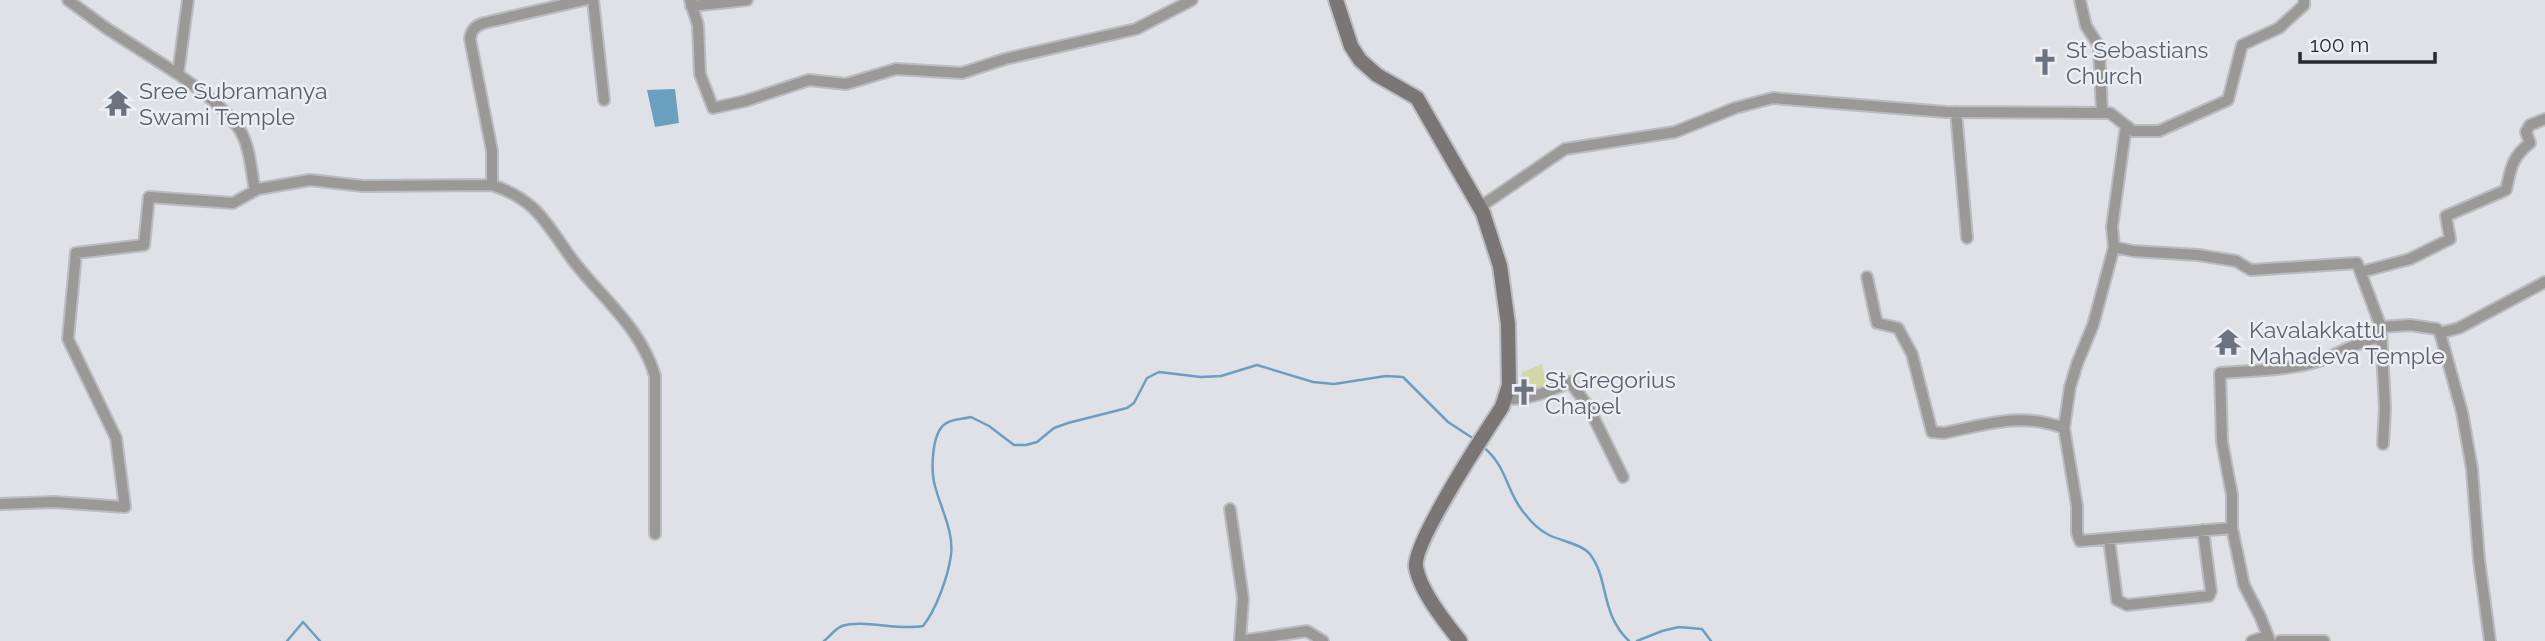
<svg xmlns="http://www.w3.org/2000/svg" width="2545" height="641" viewBox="0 0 2545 641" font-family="Raleway,sans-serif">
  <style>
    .green { fill: #d3d7a5 }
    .water { fill: #6b9fbf }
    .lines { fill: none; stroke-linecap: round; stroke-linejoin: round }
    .stream { stroke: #6b9fbf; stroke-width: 2.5 }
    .street-casing { stroke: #bbbcc1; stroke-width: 14 }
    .secondary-casing { stroke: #bbbcc1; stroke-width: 18 }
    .street { stroke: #9b9998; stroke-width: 10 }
    .secondary { stroke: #7a7675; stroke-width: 14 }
    .labels { text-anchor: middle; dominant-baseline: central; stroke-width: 5; stroke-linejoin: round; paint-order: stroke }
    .worship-label { font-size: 23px; fill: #5b616d; stroke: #eceef3; text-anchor: start }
  </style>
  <rect width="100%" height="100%" fill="#dfe1e6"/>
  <!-- green -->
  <path class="green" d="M1542,364L1548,388L1532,393L1518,382L1523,372Z"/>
  <!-- water -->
  <path class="water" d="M675,89L679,123L655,127L647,90Z"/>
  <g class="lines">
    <!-- stream -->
    <path class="stream" d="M1482,446C1508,466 1506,493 1525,514C1531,522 1541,531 1549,535C1561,541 1581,544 1589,553C1610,579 1599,612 1629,641
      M287,641L303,622L320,641
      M824,641C829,637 836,628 842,626C864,619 898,631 923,626C936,610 948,577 951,555C954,532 941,509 935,486C931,472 931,434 945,424C951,419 964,419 971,417L989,426L1014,445H1026L1037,442L1054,428L1068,423L1127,408L1134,403L1147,378L1159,372L1201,377L1221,376L1257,365L1313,382L1334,384L1386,376L1403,377L1448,422L1474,439
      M1637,641L1662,631L1679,627L1702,629L1711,641"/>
    <defs>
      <path id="street" d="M68,0L106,28L178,74
        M188,0L178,74C198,89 222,105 237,126C250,142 251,171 255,191
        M593,0L604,100
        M690,0L698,25L700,74L713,108L745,101L809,80L846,84L896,69L962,73L1005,59L1136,29L1192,0
        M2080,0L2086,26L2099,46L2102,113
        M691,6L747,0
        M1956,112L1967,238
        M2126,126L2112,227L2114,247L2133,251L2198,255L2236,261L2251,270L2357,263L2381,327L2410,325L2437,329L2440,333L2459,328L2545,282
        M492,185V151L470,39C471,30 475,26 484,23L584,0
        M1480,207L1565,149L1675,132L1735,108L1773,98L1946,112L2110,113L2133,131H2159L2228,100L2242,45L2279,28L2304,5V0
        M2114,247L2093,325L2077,364L2070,387L2064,428L2077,506V533L2080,541L2232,528
        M2361,272L2410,259L2450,239L2446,216L2506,190C2511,169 2511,158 2530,143L2526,132L2530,125L2545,119
        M1867,277L1877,323L1898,328L1912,354L1932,432L1944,433C1987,424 2021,412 2064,428
        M2381,330L2385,408L2383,444
        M2440,333L2462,412L2472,469L2479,560L2490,641
        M1505,399C1529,400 1548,392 1570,382L1588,406L1623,477
        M0,504L54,502L125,507L116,438L68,339L76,253L144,245L149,197L233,203L258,189L310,180L363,186L492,185C507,190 521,197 533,208C551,225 563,249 579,268C608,303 642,331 655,376V534
        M1230,509L1243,598L1240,641
        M2109,539L2117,600L2127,605L2209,596L2211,591L2203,530
        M1240,641L1307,631L1323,641
        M2252,641L2266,636L2270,641
        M2270,641L2260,616L2244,585L2232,528V495L2222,442L2220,373C2253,370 2286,371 2319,361C2340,354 2359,340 2381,337
        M2280,641H2324"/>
      <path id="secondary" d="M1336,0L1351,46L1360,60L1377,75L1417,98L1483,213L1500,266L1508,324L1509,385L1502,407C1485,433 1412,544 1416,567C1420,591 1445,622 1460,641"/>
    </defs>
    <!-- street casing -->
    <use href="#street" class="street-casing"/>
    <!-- secondary casing -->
    <use href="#secondary" class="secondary-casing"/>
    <!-- street -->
    <use href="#street" class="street"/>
    <!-- secondary -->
    <use href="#secondary" class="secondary"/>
  </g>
  <!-- icons -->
  <defs>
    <symbol id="church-bare" viewBox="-9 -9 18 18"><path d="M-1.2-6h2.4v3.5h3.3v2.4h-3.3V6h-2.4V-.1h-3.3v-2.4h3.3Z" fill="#6b7280" stroke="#eceef3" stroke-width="2.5" paint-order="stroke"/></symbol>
    <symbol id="temple-bare" viewBox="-9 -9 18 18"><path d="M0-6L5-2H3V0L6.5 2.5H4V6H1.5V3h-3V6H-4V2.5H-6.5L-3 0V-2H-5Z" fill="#6b7280" stroke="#eceef3" stroke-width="2.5" paint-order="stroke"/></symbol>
  </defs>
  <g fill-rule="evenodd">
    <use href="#church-bare" x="2026" y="43" width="38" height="38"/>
    <use href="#temple-bare" x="99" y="84" width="38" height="38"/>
    <use href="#temple-bare" x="2209" y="323" width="38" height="38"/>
    <use href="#church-bare" x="1505" y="373" width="38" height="38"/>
  </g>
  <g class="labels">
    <!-- worship labels -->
    <g class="worship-label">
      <text x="2066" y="49">St Sebastians<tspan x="2066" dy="26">Church</tspan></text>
      <text x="139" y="90">Sree Subramanya<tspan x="139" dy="26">Swami Temple</tspan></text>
      <text x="2249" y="329">Kavalakkattu<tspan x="2249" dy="26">Mahadeva Temple</tspan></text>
      <text x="1545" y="379">St Gregorius<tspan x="1545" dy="26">Chapel</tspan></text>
    </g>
  </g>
  <!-- scale -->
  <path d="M2300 52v10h135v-10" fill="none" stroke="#2a2a2c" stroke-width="3.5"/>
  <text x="2310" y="52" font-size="21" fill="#2a2a2c" stroke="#eceef3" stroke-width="5" paint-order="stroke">100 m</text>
</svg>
